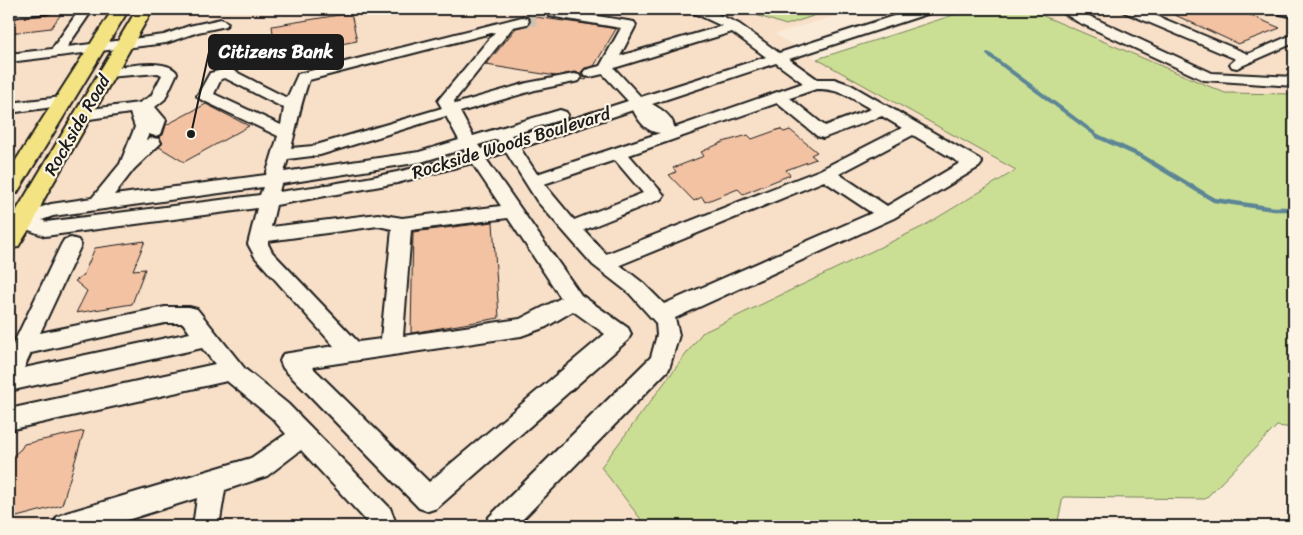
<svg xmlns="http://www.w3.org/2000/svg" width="1303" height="535" viewBox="0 0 1303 535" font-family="Sriracha,sans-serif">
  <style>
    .built { fill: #f8dfc8 }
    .green { fill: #cbdf94; stroke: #747e58 }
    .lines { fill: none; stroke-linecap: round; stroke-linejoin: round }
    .stream-far1 { stroke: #5c8596; stroke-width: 4 }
    .stream { stroke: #5c8596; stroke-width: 4.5 }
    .building { fill: #f3c2a3; stroke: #1c1c1c }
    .minor-tunnel { stroke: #cec2b2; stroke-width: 14; stroke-dasharray: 14 8; stroke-linecap: butt }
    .minor-casing { stroke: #1c1c1c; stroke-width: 4 }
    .major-casing { stroke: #1c1c1c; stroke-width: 4 }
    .minor { fill: #fcf5e5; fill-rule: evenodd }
    .major { fill: #f4e382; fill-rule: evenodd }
    .labels { text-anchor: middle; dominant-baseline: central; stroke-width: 4.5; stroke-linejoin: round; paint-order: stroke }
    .street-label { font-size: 18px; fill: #1c1c1c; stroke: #fcf5e5 }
    .leader { fill: none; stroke: #1c1c1c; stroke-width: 2 }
    .callout-dot { fill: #1c1c1c; stroke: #fcf5e5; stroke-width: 2 }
    .callout { fill: #1c1c1c; stroke: #1c1c1c; stroke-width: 2 }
    .callout-label { font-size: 19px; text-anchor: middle; font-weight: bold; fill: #fff }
  </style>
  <rect width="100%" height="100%" fill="#faebd8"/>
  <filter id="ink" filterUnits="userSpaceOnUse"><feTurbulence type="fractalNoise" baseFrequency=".02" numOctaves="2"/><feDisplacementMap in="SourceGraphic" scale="10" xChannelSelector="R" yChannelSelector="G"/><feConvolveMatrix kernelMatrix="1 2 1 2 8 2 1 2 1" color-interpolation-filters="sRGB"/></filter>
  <g filter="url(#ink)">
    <!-- built -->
    <path class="built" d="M9,9H859L774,34L838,71L1016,169L922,227L601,466L646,526H9Z
      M1027,9H1294V94L1225,93Z"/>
    <!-- green -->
    <path class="green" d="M738,9H834L786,25Z
      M972,9H1027L1225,93L1294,94V428L1277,426L1205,499L1063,497L1057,526H646L601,467L702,333L922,227L1016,170L817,59Z"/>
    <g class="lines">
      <!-- stream-far1 -->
      <path class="stream-far1" d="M988,54L1099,137"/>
      <!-- stream -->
      <path class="stream" d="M1097,136L1141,156L1214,200L1274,209H1294"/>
    </g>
    <!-- building -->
    <path class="building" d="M1162,9H1236L1280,28L1238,44Z
      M64,10L51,28L9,33V28L16,18L48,15L55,11Z
      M351,13L357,41L276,56L272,26Z
      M528,16L593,25L616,29L594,66L585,68L581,72L583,77L587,78L586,80L582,79L579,73L574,72L556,76L486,65L516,28L529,25L531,20Z
      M206,104L249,126L184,162L159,147L163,143L158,137L163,135L166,125Z
      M780,129L784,132L790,130L817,152L811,155L816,159L786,170L790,175L743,194L738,189L705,202L702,197L694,201L669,175L676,172L673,168L704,156L701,152L723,142L748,135L752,139Z
      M493,222L499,318L411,333L413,232Z
      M145,241L133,270L145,269L132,304L76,313L87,291L75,281L83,276L95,248Z
      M84,431L62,505L9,519V459L21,449L24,444Z"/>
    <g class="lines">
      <!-- minor-tunnel -->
      <path class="minor-tunnel" d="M522,21L537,18"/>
      <defs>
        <path id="minor" d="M9,9H55L48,13L9,17Z
          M80,9H93L67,47L164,35L189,26L221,19L228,23L226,26L198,32L166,43L9,62V54L52,49Z
          M554,9L634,22L636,25L620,56L722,26L692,12L691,9H707L739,24L779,53L915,9H934L933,12L789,59L817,79H834L851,85L979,159L982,163L979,167L894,218L675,318L679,335L669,369L516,526H485L489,517L651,357L657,335L656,323L629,293L593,265L537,201L506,152L486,159L581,295L628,328L631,334L628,340L437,508L428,511L419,508L283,368L280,361L283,354L334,346L255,257L248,244L257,208L45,236L21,227L9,228V216L21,214L51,204L92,198L120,164L135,127L130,113L83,120L77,118L75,115L77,112L83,110L139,103L151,96L162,75L158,73L107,77L102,76L100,73L102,70L107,69C125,67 166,57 177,73L165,99L155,107L166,120L161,134L155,136L149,134L146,140L153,138L159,139L161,143L134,169L114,195L266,175L278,136L200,99L197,96L210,73L227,69L232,70L287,98L298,74L522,17L527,18L529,21L527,24L513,27L454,101L455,104L527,83L574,74L579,75L581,78L579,81L535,90L460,112L473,136L560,110L566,112L568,115L566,118L511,135L513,138L628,101L603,74L590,77L585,76L583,73L585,70L600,66L621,28L549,16L547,13L549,10ZM495,32L440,98L438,101L442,108L313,146L291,148C297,125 301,102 309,80ZM732,32L766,57L641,97L614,68ZM776,63L803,83L674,128C674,117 661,109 652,104ZM225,78L284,108L281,125L214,94L221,79ZM816,89C841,89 849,97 871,109L825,126L790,98ZM777,103L817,136L823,138L882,116L902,128L820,170L606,254L584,230L661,199L664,195L629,155ZM633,110C639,122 647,132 660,133L537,174L520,148ZM446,116L459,140L419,152L284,172L288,159L320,155ZM913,135L960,163L887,206L839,174ZM497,139L500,143L481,149L478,145ZM464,149L466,154C406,173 342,183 279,192L281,184L421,162ZM615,160L643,193L574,220L544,184ZM472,163L501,206L402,218L378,214L271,227L276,205L397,183ZM824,181L872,213L664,304L643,283L620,265ZM263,187L260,195L46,222L42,220L53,216ZM508,218L561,298L520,319L403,336L411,230ZM378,226L392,229L381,339L358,342L272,252L268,244V241ZM573,311L605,334L429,482L312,367L521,336L546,327Z
          M1057,9H1074L1212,73L1294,77V86L1204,80L1078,22Z
          M1122,9H1140L1248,54L1294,34V43L1237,68L1232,67L1230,64L1236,59L1124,12Z
          M1269,9H1294V17L1271,12Z
          M62,97L68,99L70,102L68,105L9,113V103Z
          M71,238L78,240L81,245L40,333L165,307H189L197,309L245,369L288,404L390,508L397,526H371L301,450L267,476L225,490L219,526H193L197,498L108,526H53L57,517L66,513L251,458L286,434L272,418L227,381L9,430V409L215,364L202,348L9,391V353L61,245L64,240ZM165,323H183L190,333L24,368L31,353Z"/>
        <path id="major" d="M113,9H129L17,193L9,195V171Z
          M137,9H153L44,199L35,220L18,247L9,249V223Z"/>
      </defs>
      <!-- minor casing -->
      <use href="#minor" class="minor-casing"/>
      <!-- major casing -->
      <use href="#major" class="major-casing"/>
      <!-- minor -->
      <use href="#minor" class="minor"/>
      <!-- major -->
      <use href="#major" class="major"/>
    </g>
  </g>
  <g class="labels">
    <!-- street labels -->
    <g class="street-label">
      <text transform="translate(77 125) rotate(-60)">Rockside Road</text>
      <text transform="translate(511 143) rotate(-17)">Rockside Woods Boulevard</text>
    </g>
  </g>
  <!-- callouts -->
  <path class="leader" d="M191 134L209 52"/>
  <circle class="callout-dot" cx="191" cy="134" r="5"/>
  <rect class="callout" x="209" y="35" width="134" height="34" rx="5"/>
  <g class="callout-label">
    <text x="276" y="58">Citizens Bank</text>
  </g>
  <!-- margin -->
  <rect width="1303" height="535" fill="none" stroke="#fcf5e5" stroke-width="30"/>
  <rect x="15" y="15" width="1273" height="505" fill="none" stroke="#1c1c1c" stroke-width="2" filter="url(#ink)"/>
</svg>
